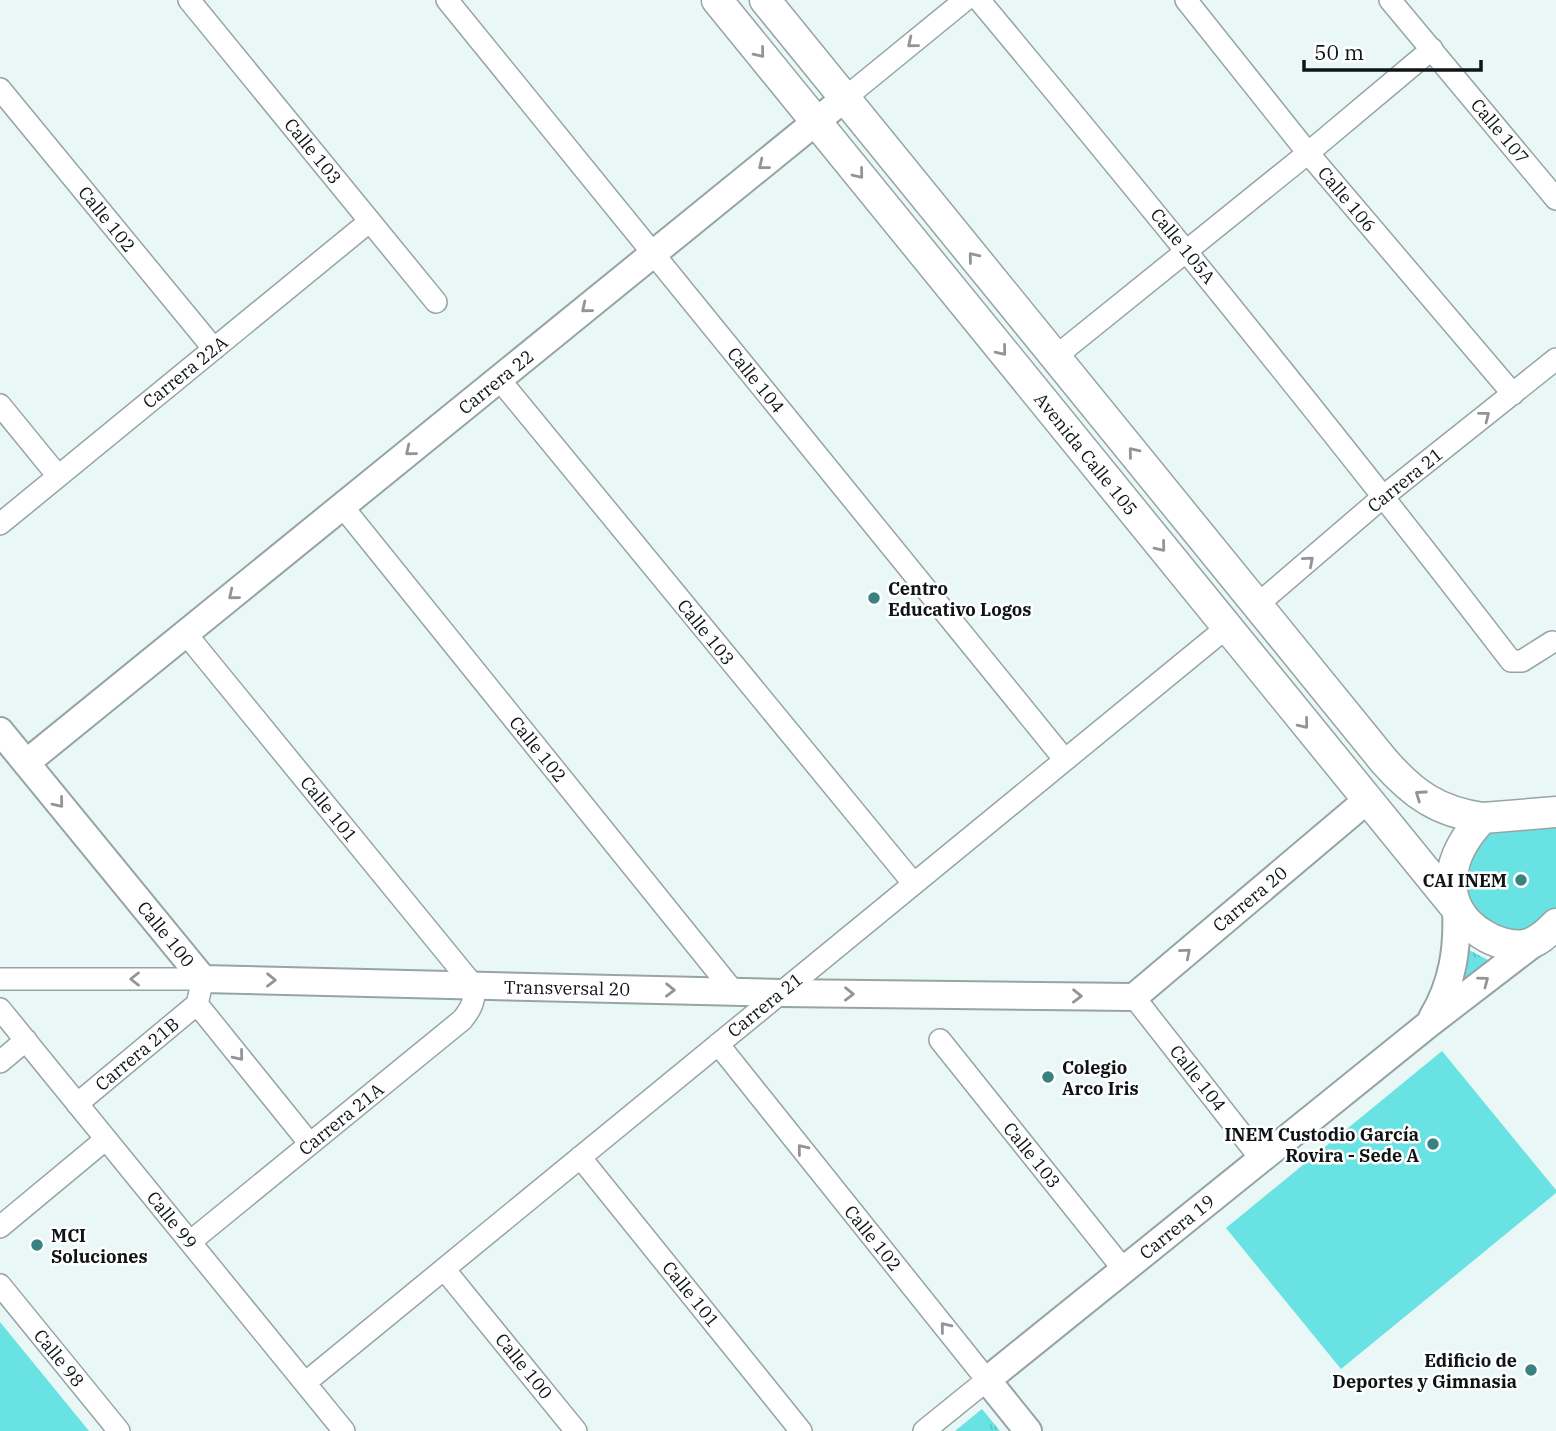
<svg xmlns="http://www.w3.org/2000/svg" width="1556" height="1431" viewBox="0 0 1556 1431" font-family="'IBM Plex Serif',serif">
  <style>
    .grass { fill: url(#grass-tufts) }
    .park { fill: #68e2e2 }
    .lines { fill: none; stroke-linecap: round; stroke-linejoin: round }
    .minor-casing { stroke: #97a4a4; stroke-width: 24 }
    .tertiary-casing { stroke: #97a4a4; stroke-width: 30 }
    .secondary-casing { stroke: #97a4a4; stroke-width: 33 }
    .minor { stroke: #fff; stroke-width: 21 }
    .tertiary { stroke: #fff; stroke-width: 26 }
    .secondary { stroke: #fff; stroke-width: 30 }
    .oneway { stroke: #939595 }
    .poi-dot { fill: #3a8282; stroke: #fff; stroke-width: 2.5 }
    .labels { text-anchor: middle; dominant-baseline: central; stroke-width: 5; stroke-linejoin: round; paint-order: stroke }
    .street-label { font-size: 18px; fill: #0f1414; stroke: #fff }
    .poi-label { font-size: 18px; font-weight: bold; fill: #0f1414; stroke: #fff; text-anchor: start }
  </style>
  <defs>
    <pattern id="grass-tufts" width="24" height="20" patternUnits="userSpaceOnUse" patternTransform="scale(1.75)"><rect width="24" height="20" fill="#68e2e2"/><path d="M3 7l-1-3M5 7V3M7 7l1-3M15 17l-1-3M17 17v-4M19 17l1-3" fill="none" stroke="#59c1c1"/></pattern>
  </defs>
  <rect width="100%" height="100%" fill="#e9f7f7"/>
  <!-- grass -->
  <path class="grass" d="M1469,950L1490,961L1464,982Z
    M982,1409L1000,1431H955Z"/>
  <!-- park -->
  <path class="park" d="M1552,822L1556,824V912L1532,930L1517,934L1486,922L1472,904L1465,885L1476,844L1490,833L1522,831Z
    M1442,1051L1556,1190V1193L1341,1369L1226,1228Z
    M0,1322L89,1431H0Z"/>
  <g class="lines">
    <defs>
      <path id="minor" d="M189,0L436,302
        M447,0L1065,760
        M979,0C1160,217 1338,436 1511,661H1522L1552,642
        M1186,0L1308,153L1513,394
        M1390,0L1556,199
        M0,89L214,349
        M845,98L965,0
        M1055,357L1308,153L1432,49
        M499,379L914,884
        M0,405L58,476
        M342,506L734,992
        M0,524L370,221
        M1257,605L1384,496L1556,359
        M186,634L473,985C476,1000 471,1009 462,1020L190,1242
        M0,979H203L197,1004L310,1144
        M1134,997L1261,1159
        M0,1009L344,1431
        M940,1040L1124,1270
        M718,1044L987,1380L924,1431
        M0,1062L26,1040
        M77,1104L197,1004
        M580,1157L801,1431
        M0,1227L106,1139
        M444,1269L576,1431
        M0,1285L119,1431
        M305,1383L1226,628"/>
      <path id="tertiary" d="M0,731L203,979L781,993L1134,997L1366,801
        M26,763L845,98
        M1432,1018C1453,983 1458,948 1456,908
        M1028,1431L987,1380L1430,1023L1538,940"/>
      <path id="secondary" d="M717,0L1456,908
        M765,0L1384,761C1413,794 1438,812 1483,818
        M1556,812L1483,818C1448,853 1435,904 1482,934C1494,942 1511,947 1524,945C1537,943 1547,933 1556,924"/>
    </defs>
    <!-- minor casing -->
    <use href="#minor" class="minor-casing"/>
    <!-- tertiary casing -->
    <use href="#tertiary" class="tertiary-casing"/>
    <!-- secondary casing -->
    <use href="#secondary" class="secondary-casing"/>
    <!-- minor -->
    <use href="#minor" class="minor"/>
    <!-- tertiary -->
    <use href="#tertiary" class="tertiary"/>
    <!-- secondary -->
    <use href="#secondary" class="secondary"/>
  </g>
  <!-- one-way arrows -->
  <defs><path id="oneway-chevron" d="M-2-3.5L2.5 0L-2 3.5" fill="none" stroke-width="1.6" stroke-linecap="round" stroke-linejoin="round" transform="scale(1.75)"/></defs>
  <g class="oneway">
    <use href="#oneway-chevron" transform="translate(912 43) rotate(141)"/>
    <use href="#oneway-chevron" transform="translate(760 53) rotate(51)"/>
    <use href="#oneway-chevron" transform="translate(763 165) rotate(141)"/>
    <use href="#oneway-chevron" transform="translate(859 174) rotate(51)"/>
    <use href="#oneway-chevron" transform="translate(973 257) rotate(-129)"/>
    <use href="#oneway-chevron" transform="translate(586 308) rotate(141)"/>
    <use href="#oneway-chevron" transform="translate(1002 351) rotate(51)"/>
    <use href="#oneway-chevron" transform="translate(1485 416) rotate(-38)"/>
    <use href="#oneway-chevron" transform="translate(410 451) rotate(141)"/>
    <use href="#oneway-chevron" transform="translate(1133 452) rotate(-129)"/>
    <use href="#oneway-chevron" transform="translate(1161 547) rotate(51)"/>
    <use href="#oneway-chevron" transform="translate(1309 561) rotate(-41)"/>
    <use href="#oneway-chevron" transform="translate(233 595) rotate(141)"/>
    <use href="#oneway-chevron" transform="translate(1304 724) rotate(51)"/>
    <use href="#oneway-chevron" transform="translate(1420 795) rotate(-145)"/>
    <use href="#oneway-chevron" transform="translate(59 803) rotate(51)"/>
    <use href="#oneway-chevron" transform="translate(1186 953) rotate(-40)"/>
    <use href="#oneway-chevron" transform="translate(135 979) rotate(180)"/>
    <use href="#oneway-chevron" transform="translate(271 980) rotate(1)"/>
    <use href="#oneway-chevron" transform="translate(1484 981) rotate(-37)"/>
    <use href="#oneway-chevron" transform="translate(670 990) rotate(1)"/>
    <use href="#oneway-chevron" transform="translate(849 994) rotate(1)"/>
    <use href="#oneway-chevron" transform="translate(1077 996) rotate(1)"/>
    <use href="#oneway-chevron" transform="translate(239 1056) rotate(51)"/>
    <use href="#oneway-chevron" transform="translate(802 1149) rotate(-129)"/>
    <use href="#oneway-chevron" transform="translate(945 1327) rotate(-129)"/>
  </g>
  <!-- markers -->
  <g class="poi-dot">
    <circle cx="874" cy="598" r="7"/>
    <circle cx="1521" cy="880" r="7"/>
    <circle cx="1048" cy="1077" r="7"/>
    <circle cx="1433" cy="1144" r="7"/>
    <circle cx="37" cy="1245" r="7"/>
    <circle cx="1531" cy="1370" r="7"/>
  </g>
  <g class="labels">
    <!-- street labels -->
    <g class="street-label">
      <text transform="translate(1500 131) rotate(50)">Calle 107</text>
      <text transform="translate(313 151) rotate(51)">Calle 103</text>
      <text transform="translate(1347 199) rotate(50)">Calle 106</text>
      <text transform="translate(107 219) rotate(51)">Calle 102</text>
      <text transform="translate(1183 246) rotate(51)">Calle 105A</text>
      <text transform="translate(185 372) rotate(-39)">Carrera 22A</text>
      <text transform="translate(756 380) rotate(51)">Calle 104</text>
      <text transform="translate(496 382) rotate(-39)">Carrera 22</text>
      <text transform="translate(1086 454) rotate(51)">Avenida Calle 105</text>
      <text transform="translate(1405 480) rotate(-39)">Carrera 21</text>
      <text transform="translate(706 632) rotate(51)">Calle 103</text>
      <text transform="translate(538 749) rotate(51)">Calle 102</text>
      <text transform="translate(329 809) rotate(51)">Calle 101</text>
      <text transform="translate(1250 899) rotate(-40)">Carrera 20</text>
      <text transform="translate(166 934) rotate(51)">Calle 100</text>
      <text transform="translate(567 988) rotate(1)">Transversal 20</text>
      <text transform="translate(765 1005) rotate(-39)">Carrera 21</text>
      <text transform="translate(137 1054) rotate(-40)">Carrera 21B</text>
      <text transform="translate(1198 1078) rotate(52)">Calle 104</text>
      <text transform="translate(341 1119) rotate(-39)">Carrera 21A</text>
      <text transform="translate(1032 1155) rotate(51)">Calle 103</text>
      <text transform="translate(172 1220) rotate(51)">Calle 99</text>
      <text transform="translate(1177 1227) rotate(-39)">Carrera 19</text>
      <text transform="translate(873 1238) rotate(51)">Calle 102</text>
      <text transform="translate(691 1294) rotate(51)">Calle 101</text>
      <text transform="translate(59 1358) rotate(51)">Calle 98</text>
      <text transform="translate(524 1366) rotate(51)">Calle 100</text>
    </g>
    <!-- poi labels -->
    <g class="poi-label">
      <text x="888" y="588">Centro<tspan x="888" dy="21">Educativo Logos</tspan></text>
      <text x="1507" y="880" text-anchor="end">CAI INEM</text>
      <text x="1062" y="1067">Colegio<tspan x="1062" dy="21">Arco Iris</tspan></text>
      <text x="1419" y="1134" text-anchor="end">INEM Custodio García<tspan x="1419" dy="21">Rovira - Sede A</tspan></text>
      <text x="51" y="1235">MCI<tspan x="51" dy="21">Soluciones</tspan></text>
      <text x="1517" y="1360" text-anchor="end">Edificio de<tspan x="1517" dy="21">Deportes y Gimnasia</tspan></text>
    </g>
  </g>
  <!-- scale -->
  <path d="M1304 60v10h177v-10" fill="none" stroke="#0f1414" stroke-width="3.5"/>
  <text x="1314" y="60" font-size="21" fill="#0f1414" stroke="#ffffff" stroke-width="5" paint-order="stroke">50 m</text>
</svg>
